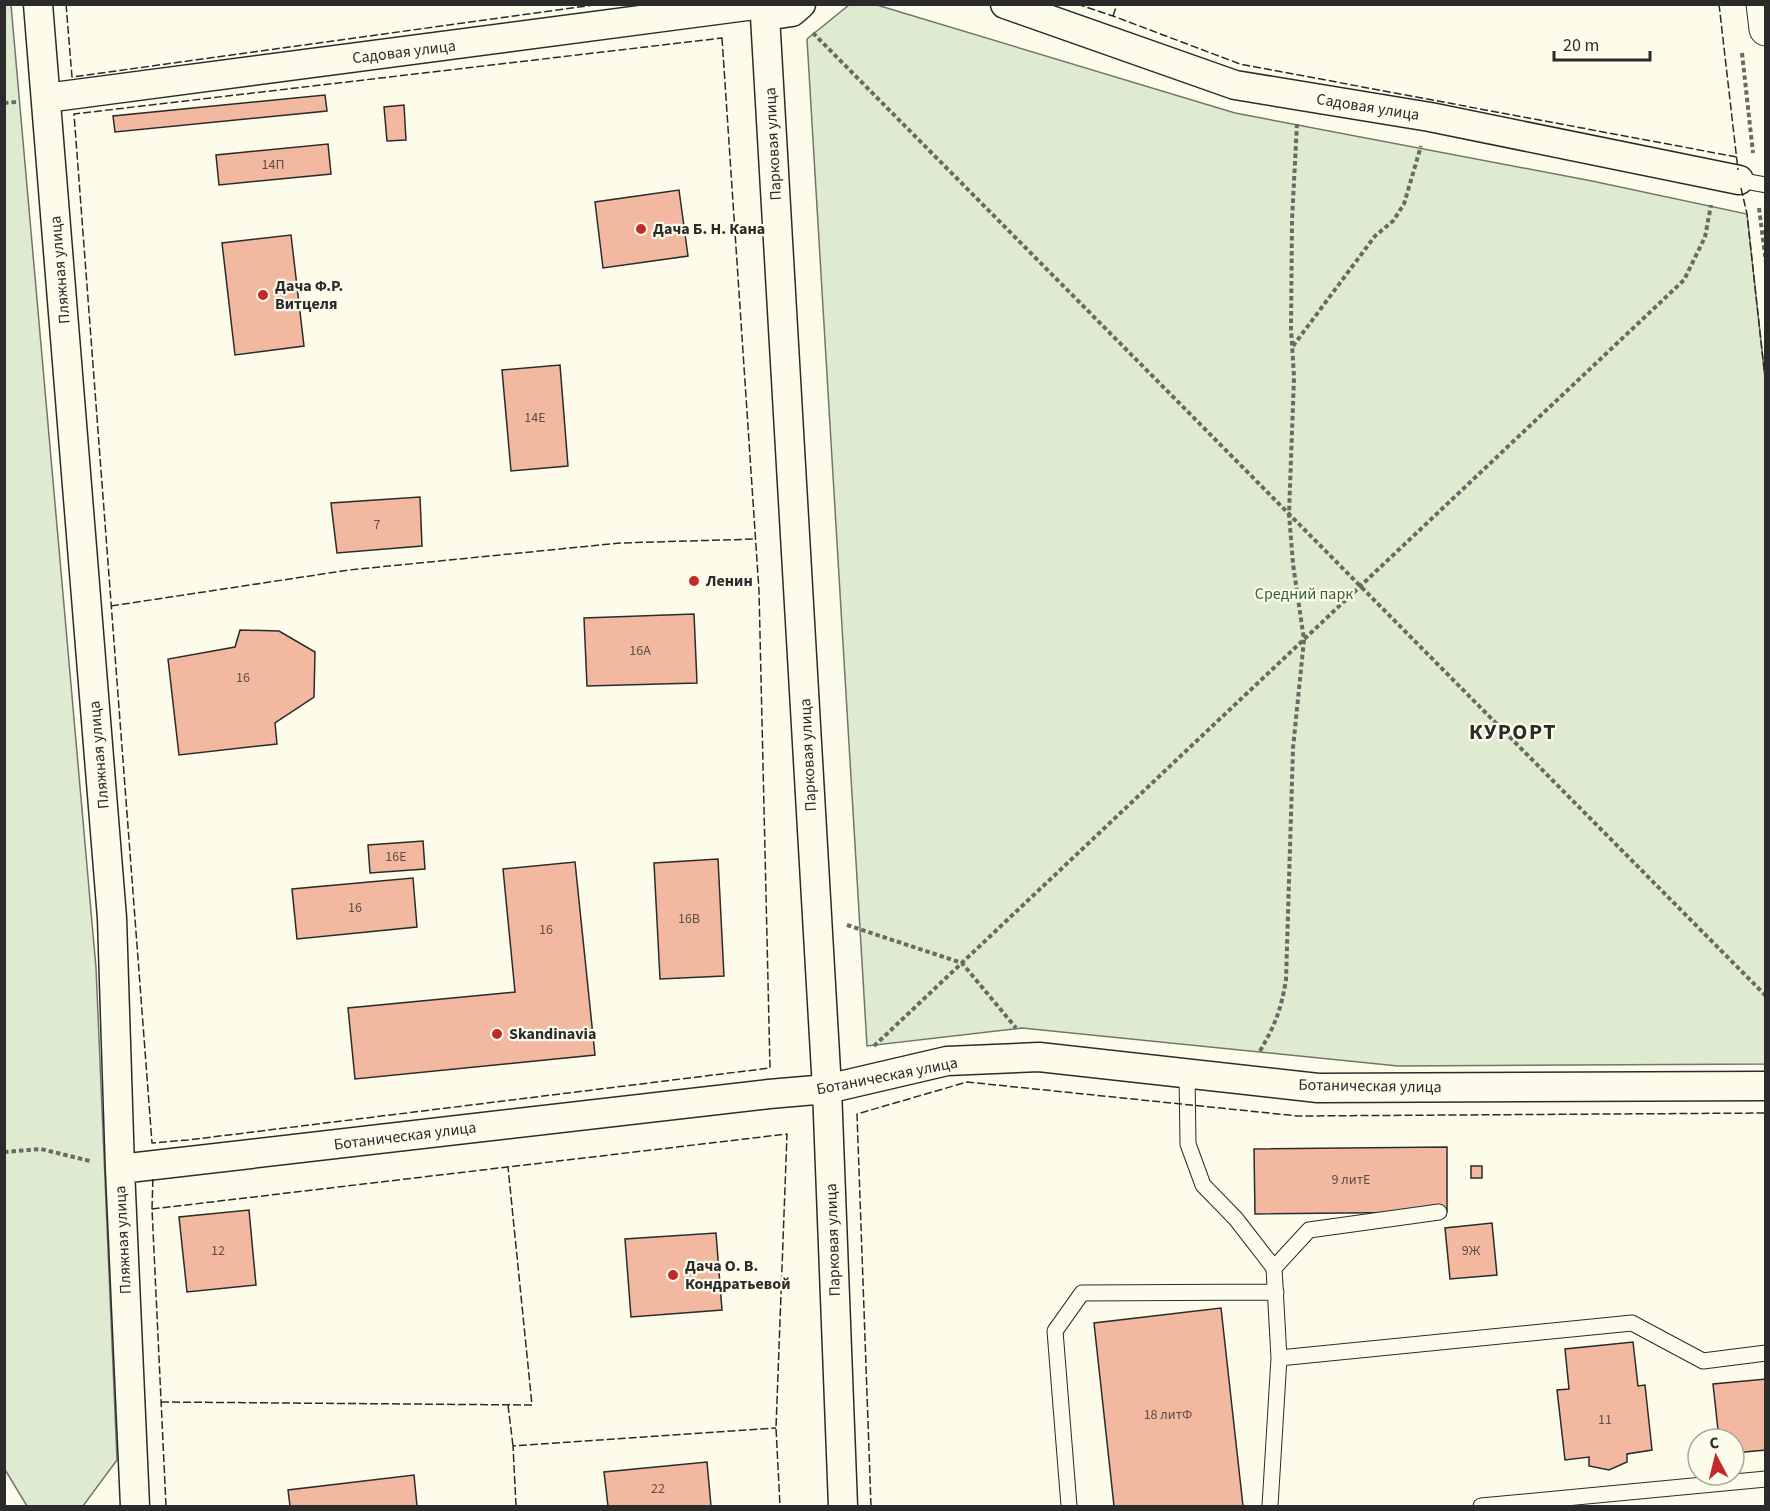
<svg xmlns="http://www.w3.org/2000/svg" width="1770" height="1511" viewBox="0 0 1770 1511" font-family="'Source Sans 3',sans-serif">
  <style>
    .green { fill: #deebd1; stroke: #74746e; stroke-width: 1.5 }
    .building { fill: #f2b8a0; stroke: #2b2b2b; stroke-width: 1.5 }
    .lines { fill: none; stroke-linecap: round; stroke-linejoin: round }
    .service-casing { stroke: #2b2b2b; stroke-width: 17 }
    .minor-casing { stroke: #2b2b2b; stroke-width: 31 }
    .tertiary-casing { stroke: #2b2b2b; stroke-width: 35 }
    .path { stroke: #6a6964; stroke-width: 4; stroke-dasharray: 4.5 3; stroke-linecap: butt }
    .service { stroke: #fdfbea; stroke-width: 15 }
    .minor { stroke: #fdfbea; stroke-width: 28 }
    .tertiary { stroke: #fdfbea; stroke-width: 33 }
    .fence { stroke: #2b2b2b; stroke-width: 1.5; stroke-dasharray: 8 3; stroke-linecap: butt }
    .poi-dot { fill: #c62828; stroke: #fdfbea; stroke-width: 2 }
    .labels { text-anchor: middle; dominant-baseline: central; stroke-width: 4.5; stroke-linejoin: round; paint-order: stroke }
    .number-label { font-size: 14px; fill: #5d4e48 }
    .street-label { font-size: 16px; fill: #2b2b2b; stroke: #fdfbea }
    .poi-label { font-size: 16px; font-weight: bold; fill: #2b2b2b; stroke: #fdfbea; text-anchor: start }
    .park-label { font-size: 16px; fill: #34623c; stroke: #fdfbea }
    .district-label { font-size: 22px; font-weight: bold; letter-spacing: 1.5px; fill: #2b2b2b; stroke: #fdfbea }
  </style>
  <rect width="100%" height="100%" fill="#fdfbea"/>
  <!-- green -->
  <path class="green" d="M4,5H11L96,968L117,1460L83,1506H27L4,1468Z
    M849,5H877L1235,113L1592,181L1747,214L1766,387L1765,1064L1398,1066L1022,1028L867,1046L807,39Z"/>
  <!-- building -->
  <path class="building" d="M325,95L327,111L115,132L113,116Z
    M404,105L406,140L387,141L384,107Z
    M328,144L331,174L219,185L216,155Z
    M679,190L688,256L603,268L595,202Z
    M291,235L304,346L235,355L222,243Z
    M560,365L568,466L511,471L502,370Z
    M420,497L422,546L337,553L331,503Z
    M694,614L697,683L587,686L584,618Z
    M240,630L279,631L315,652L314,697L275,723L277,744L179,755L168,659L235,647Z
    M423,841L425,869L370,873L368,845Z
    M718,859L724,976L660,979L654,863Z
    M575,862L595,1055L355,1079L348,1008L515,992L503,869Z
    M413,878L417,927L297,939L292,889Z
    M1447,1147V1212L1255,1214L1254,1149Z
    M1471,1166H1482V1178H1471Z
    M249,1210L256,1285L187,1292L179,1217Z
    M1492,1223L1497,1275L1450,1279L1445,1228Z
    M716,1233L722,1310L631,1317L625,1239Z
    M1221,1308L1243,1506H1114L1094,1323Z
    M1633,1342L1638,1386L1645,1385L1652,1450L1627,1454V1462L1609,1470L1589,1466V1457L1565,1460L1557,1390L1569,1389L1565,1349Z
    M1766,1379V1450L1734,1453V1439H1719L1713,1384Z
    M707,1462L711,1506H608L604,1472Z
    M414,1475L417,1506H290L288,1490Z"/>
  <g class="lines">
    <defs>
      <path id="service" d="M1739,180L1766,185
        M1187,1074L1188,1144L1203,1185L1236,1219L1274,1268
        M1279,1358L1632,1323L1703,1361L1766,1353
        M1069,1506L1055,1331L1082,1293L1276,1292
        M1270,1506L1279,1358L1274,1268L1309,1230L1439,1212
        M1481,1506L1766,1479"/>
      <path id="minor" d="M38,4L112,918L120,1169L135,1506
        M762,4L765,16L827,1089L843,1506
        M1005,4L1235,85L1430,117L1739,180
        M765,16L792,12L801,4
        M46,98L762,4
        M120,1169L769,1094L827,1089L947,1061L1039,1057L1318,1088L1766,1086"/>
      <path id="tertiary" d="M1763,4L1766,29"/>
    </defs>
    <!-- service casing -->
    <use href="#service" class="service-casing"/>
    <!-- minor casing -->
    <use href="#minor" class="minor-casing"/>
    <!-- tertiary casing -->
    <use href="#tertiary" class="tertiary-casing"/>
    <!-- path -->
    <path class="path" d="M813,33L1766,996
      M1742,53L1753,153
      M4,103L16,102
      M1759,208L1766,263
      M1293,346L1375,236L1393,221L1404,204L1421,146
      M847,925L962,963L1016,1028
      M874,1046L1684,280L1705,237L1711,205
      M1260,1051C1275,1025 1281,1010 1286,980L1293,748L1304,640L1293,564L1289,514L1294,377L1291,328L1292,220L1297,124
      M4,1152L41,1149L90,1161"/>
    <!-- service -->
    <use href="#service" class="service"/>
    <!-- minor -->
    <use href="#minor" class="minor"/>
    <!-- tertiary -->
    <use href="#tertiary" class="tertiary"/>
    <!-- fence -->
    <path class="fence" d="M66,4L72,77L601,4
      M1077,4L1113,16L1240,64L1737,157
      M1719,4L1738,170
      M1113,16L1117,4
      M722,38L759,591L770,1068L188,1140L152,1143L74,114Z
      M1741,188L1747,214L1766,387
      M111,606L349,570L620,543L756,539
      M152,1209L153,1176
      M161,1402L532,1405L508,1167
      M508,1405L513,1446
      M166,1506L152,1209L787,1134L776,1428L780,1506
      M516,1506L513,1446L776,1428
      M871,1506L857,1114L967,1082L1298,1116L1766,1113"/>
  </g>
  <!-- markers -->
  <g class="poi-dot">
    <circle cx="641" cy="229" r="6"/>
    <circle cx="263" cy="295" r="6"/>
    <circle cx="694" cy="581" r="6"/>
    <circle cx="497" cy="1034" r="6"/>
    <circle cx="673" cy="1275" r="6"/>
  </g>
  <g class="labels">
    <!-- number labels -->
    <g class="number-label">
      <text x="273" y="165">14П</text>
      <text x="535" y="418">14Е</text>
      <text x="377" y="525">7</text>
      <text x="640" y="651">16А</text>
      <text x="243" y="678">16</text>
      <text x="396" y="857">16Е</text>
      <text x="355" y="908">16</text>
      <text x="689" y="919">16В</text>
      <text x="546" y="930">16</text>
      <text x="1351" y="1180">9 литЕ</text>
      <text x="218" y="1251">12</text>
      <text x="1471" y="1251">9Ж</text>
      <text x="1168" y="1415">18 литФ</text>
      <text x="1605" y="1420">11</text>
      <text x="658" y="1489">22</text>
    </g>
    <!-- street labels -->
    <g class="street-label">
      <text transform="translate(404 52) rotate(-7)">Садовая улица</text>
      <text transform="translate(1368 107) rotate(9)">Садовая улица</text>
      <text transform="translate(773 144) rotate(-93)">Парковая улица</text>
      <text transform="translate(60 270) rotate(-95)">Пляжная улица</text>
      <text transform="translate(99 755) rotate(-95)">Пляжная улица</text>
      <text transform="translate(808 755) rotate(-93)">Парковая улица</text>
      <text transform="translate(887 1076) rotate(-11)">Ботаническая улица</text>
      <text transform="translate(1370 1086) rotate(1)">Ботаническая улица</text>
      <text transform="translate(405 1136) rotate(-7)">Ботаническая улица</text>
      <text transform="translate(123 1240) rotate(-93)">Пляжная улица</text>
      <text transform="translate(833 1240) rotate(-92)">Парковая улица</text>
    </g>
    <!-- poi labels -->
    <g class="poi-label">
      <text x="653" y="229">Дача Б. Н. Кана</text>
      <text x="275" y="286">Дача Ф.Р.<tspan x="275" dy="18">Витцеля</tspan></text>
      <text x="706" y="581">Ленин</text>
      <text x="509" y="1034">Skandinavia</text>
      <text x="685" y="1266">Дача О. В.<tspan x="685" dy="18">Кондратьевой</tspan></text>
    </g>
    <!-- park labels -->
    <g class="park-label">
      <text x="1304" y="594">Средний парк</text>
    </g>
    <!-- district labels -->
    <g class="district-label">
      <text x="1513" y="732">КУРОРТ</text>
    </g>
  </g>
  <!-- border -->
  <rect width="1770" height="1511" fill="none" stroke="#2b2b2b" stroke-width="12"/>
  <!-- north arrow -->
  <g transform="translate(1716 1457) rotate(353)"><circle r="28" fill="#fdfbea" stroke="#a9a89e" stroke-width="1.5"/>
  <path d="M0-4.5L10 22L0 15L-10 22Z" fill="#c62828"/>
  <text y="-9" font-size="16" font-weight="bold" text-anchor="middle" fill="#2b2b2b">С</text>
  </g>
  <!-- scale -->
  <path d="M1554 51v9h96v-9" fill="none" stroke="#2b2b2b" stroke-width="3"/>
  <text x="1563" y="51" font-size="18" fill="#2b2b2b" stroke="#fdfbea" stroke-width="4.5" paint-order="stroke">20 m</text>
</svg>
